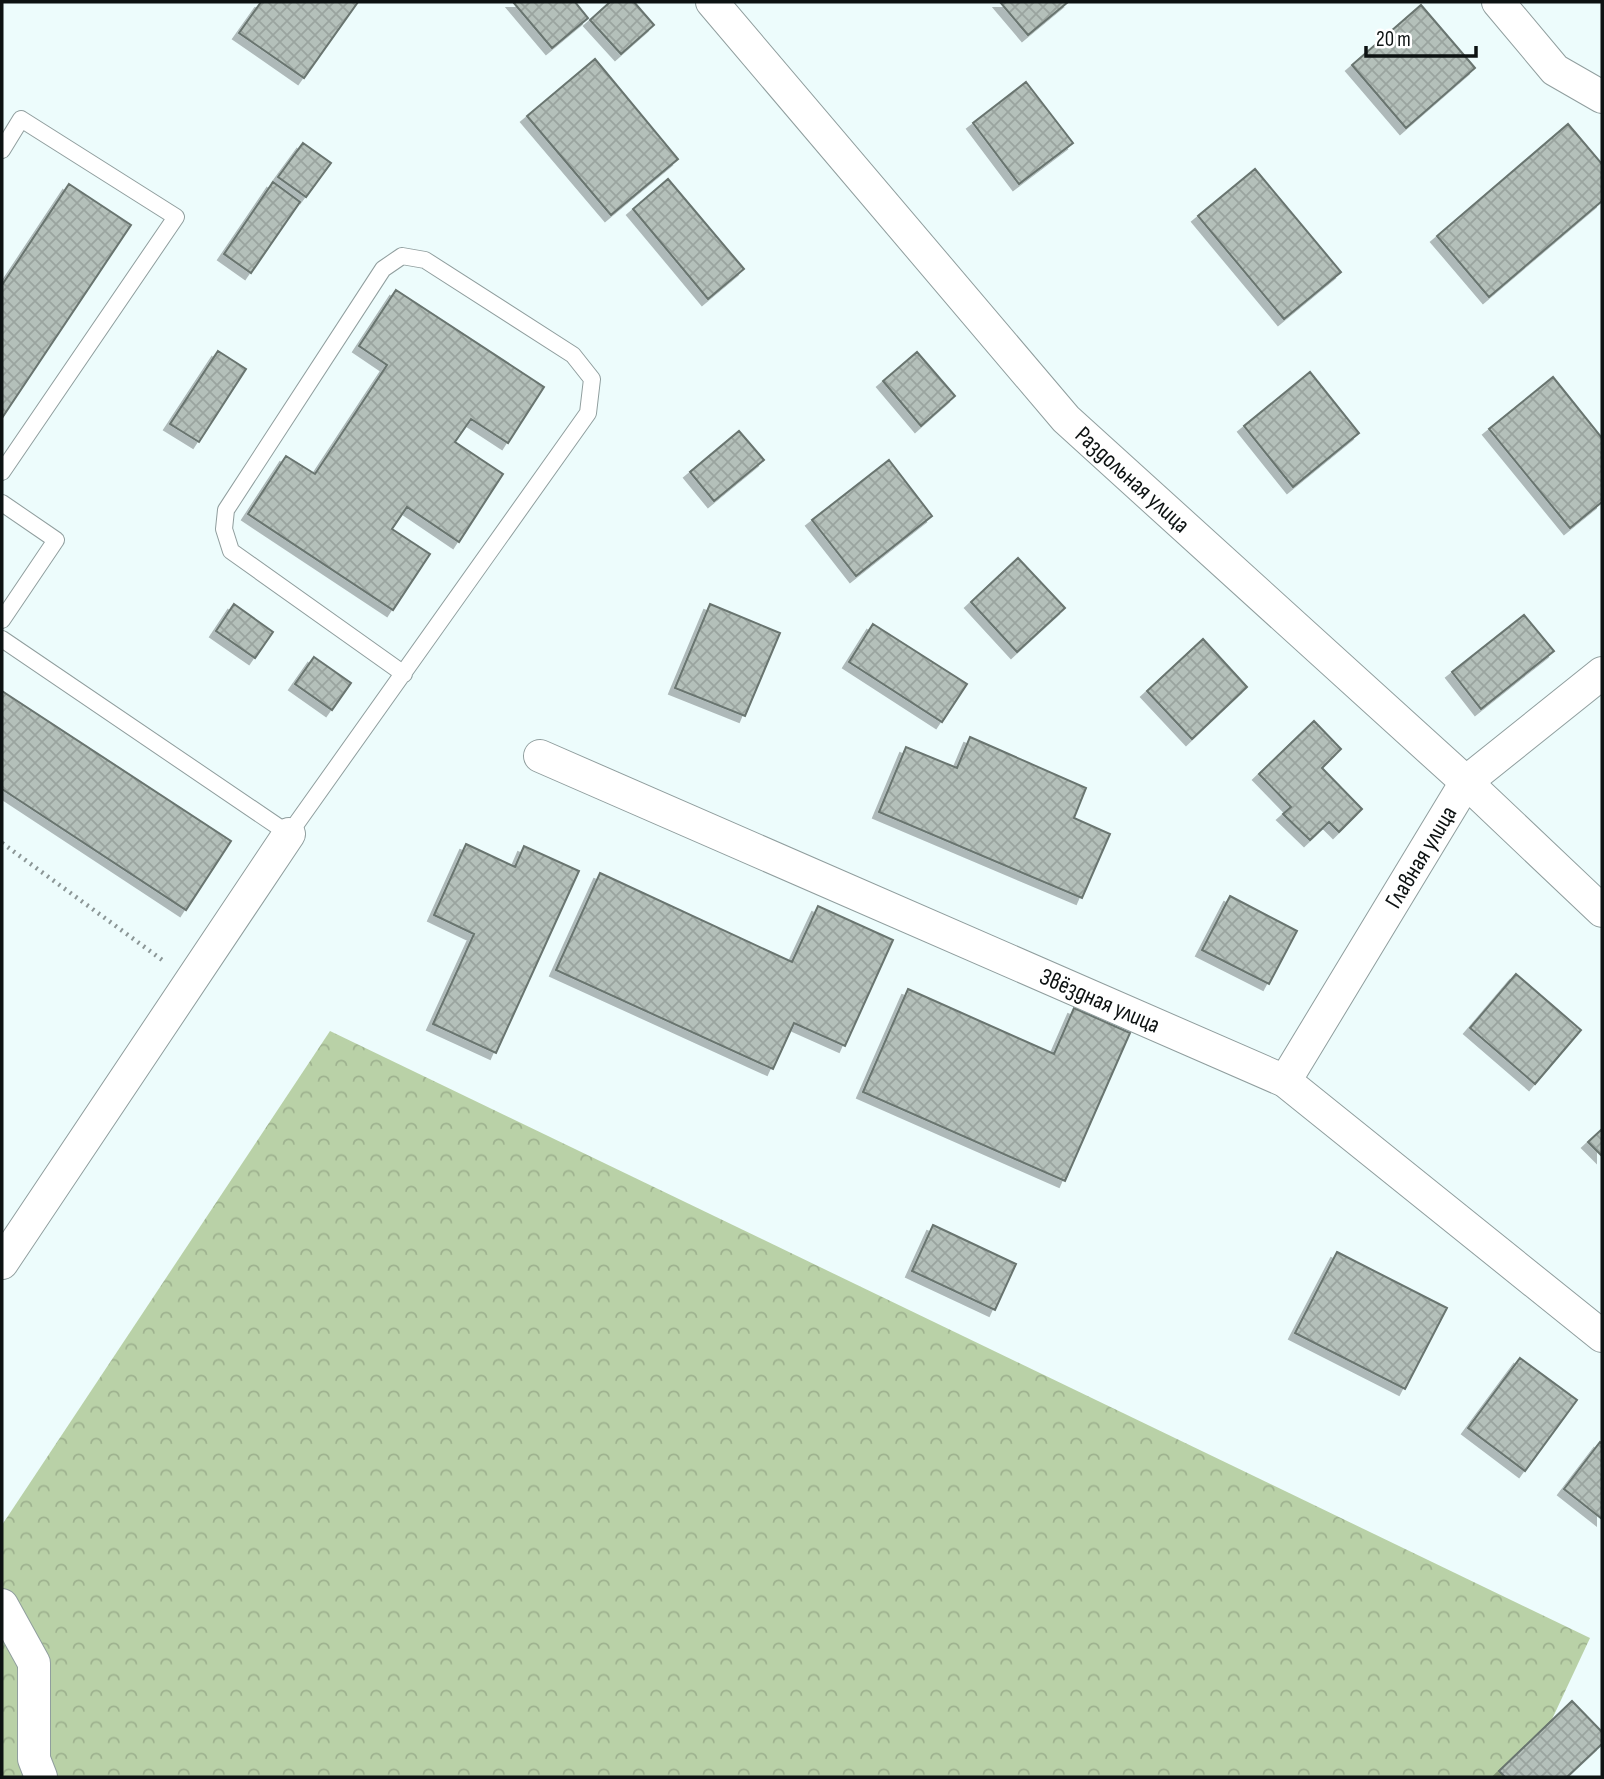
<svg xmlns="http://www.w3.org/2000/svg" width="1604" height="1779" viewBox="0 0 1604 1779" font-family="'Sofia Sans Condensed',sans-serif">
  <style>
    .forest { fill: url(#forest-crowns) }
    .building { fill: url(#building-cross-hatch); stroke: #69746f; stroke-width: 2; filter: url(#shadow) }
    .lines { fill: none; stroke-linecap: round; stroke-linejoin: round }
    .service-casing { stroke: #909e9e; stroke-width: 18 }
    .minor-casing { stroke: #909e9e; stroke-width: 34 }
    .path { stroke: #8b9696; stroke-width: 4.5; stroke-dasharray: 2 5; stroke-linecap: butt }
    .service { stroke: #fff; stroke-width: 16 }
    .minor { stroke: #fff; stroke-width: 32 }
    .labels { text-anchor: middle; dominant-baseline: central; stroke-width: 5; stroke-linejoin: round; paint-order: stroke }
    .street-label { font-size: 24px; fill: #0d1212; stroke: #fff }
  </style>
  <defs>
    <pattern id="forest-crowns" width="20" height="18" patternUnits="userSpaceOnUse" patternTransform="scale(1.75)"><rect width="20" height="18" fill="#b9d1a7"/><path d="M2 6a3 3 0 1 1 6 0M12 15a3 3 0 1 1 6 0" fill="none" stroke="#9eb28f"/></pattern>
    <pattern id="building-cross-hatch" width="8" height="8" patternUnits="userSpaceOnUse" patternTransform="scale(1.75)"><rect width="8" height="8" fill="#b4c0ba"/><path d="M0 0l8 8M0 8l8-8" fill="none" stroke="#9aa49f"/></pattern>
    <filter id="shadow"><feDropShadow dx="-6" dy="6" stdDeviation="0" flood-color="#0004"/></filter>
  </defs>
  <rect width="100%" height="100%" fill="#edfcfc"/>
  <!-- forest -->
  <path class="forest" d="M330,1031L1590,1638L1525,1777H2V1525Z"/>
  <!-- building -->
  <path class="building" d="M261,2H358L304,78L239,33Z
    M513,2H575L588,18L552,48Z
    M610,2H634L654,25L621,54L590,20Z
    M1000,2H1068L1028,35Z
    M1421,5L1475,68L1406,128L1352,65Z
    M595,59L678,159L611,215L527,116Z
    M1026,82L1073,143L1019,184L973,123Z
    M1568,124L1602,164V201L1489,297L1437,236Z
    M303,143L331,163L306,197L278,177Z
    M1255,169L1341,272L1284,319L1198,216Z
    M668,179L744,269L708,299L633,209Z
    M273,182L300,202L251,273L224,254Z
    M69,184L131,225L2,418V285Z
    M396,290L544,387L508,443L471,419L455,442L503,474L459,542L407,507L392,529L430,554L393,610L248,514L286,456L315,474L387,365L359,346Z
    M218,351L246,369L199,442L170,424Z
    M917,352L955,396L921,426L883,381Z
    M1310,372L1359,433L1293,487L1244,426Z
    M1553,377L1602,438V502L1570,528L1489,429Z
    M739,431L764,460L714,501L690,472Z
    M889,460L932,516L856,576L812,520Z
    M1018,558L1065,608L1017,652L971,602Z
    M234,604L273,632L255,658L216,631Z
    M710,604L780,633L745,716L675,688Z
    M1524,615L1554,651L1481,709L1452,672Z
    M873,624L967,684L942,722L849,662Z
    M1203,639L1247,687L1192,739L1147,691Z
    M314,657L351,683L332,710L295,684Z
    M2,691L231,841L186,910L2,789Z
    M1314,721L1341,749L1322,768L1362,809L1339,832L1329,822L1310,840L1283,814L1291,807L1259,774Z
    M970,737L1086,788L1074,818L1110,834L1082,898L879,812L906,747L957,768Z
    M466,844L515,867L524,846L579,871L496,1053L433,1024L474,934L434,915Z
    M600,873L792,962L818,906L893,940L845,1046L794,1023L773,1069L556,970Z
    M1230,896L1297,931L1269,984L1202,950Z
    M1516,974L1581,1030L1535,1084L1470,1028Z
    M908,989L1054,1054L1074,1008L1130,1033L1065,1181L863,1092Z
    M1602,1129V1156L1588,1142Z
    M933,1225L1016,1264L995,1310L912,1271Z
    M1337,1252L1447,1308L1405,1389L1295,1333Z
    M1520,1358L1577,1400L1525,1471L1468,1428Z
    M1600,1442L1602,1444V1519L1564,1489Z
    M1572,1701L1602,1732V1744L1567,1777H1505L1499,1771Z"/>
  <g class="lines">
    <defs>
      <path id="service" d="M2,150L21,119L176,217L2,472
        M2,503L56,540L2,620
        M2,639L289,834L588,413L592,379L573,355L425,260L402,256L383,269L226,510L224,529L231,551L404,674"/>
      <g id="minor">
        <path id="s1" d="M712,2L1066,419L1466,782L1602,911"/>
        <path d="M1498,2L1555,70L1602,97"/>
        <path id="s2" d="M540,756L1285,1081L1602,1336"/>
        <path id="s3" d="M1285,1081L1466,782L1602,673"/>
        <path d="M2,1263L289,834"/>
        <path d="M2,1605L34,1663V1759L41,1777"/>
      </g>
    </defs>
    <!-- service casing -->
    <use href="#service" class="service-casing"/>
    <!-- minor casing -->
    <use href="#minor" class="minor-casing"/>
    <!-- path -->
    <path class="path" d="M2,843L165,962"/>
    <!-- service -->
    <use href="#service" class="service"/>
    <!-- minor -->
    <use href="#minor" class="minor"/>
  </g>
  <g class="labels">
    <!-- street labels -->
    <g class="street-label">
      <text stroke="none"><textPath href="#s1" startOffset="637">Раздольная улица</textPath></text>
      <text stroke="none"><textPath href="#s3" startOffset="262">Главная улица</textPath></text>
      <text stroke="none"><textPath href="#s2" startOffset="611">Звёздная улица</textPath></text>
    </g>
  </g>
  <!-- border -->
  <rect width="1604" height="1779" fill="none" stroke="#0d1212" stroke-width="7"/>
  <!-- scale -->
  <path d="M1366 46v10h110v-10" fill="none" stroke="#0d1212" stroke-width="3.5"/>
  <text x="1376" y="46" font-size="21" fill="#0d1212" stroke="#ffffff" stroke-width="5" paint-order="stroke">20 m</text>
</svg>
